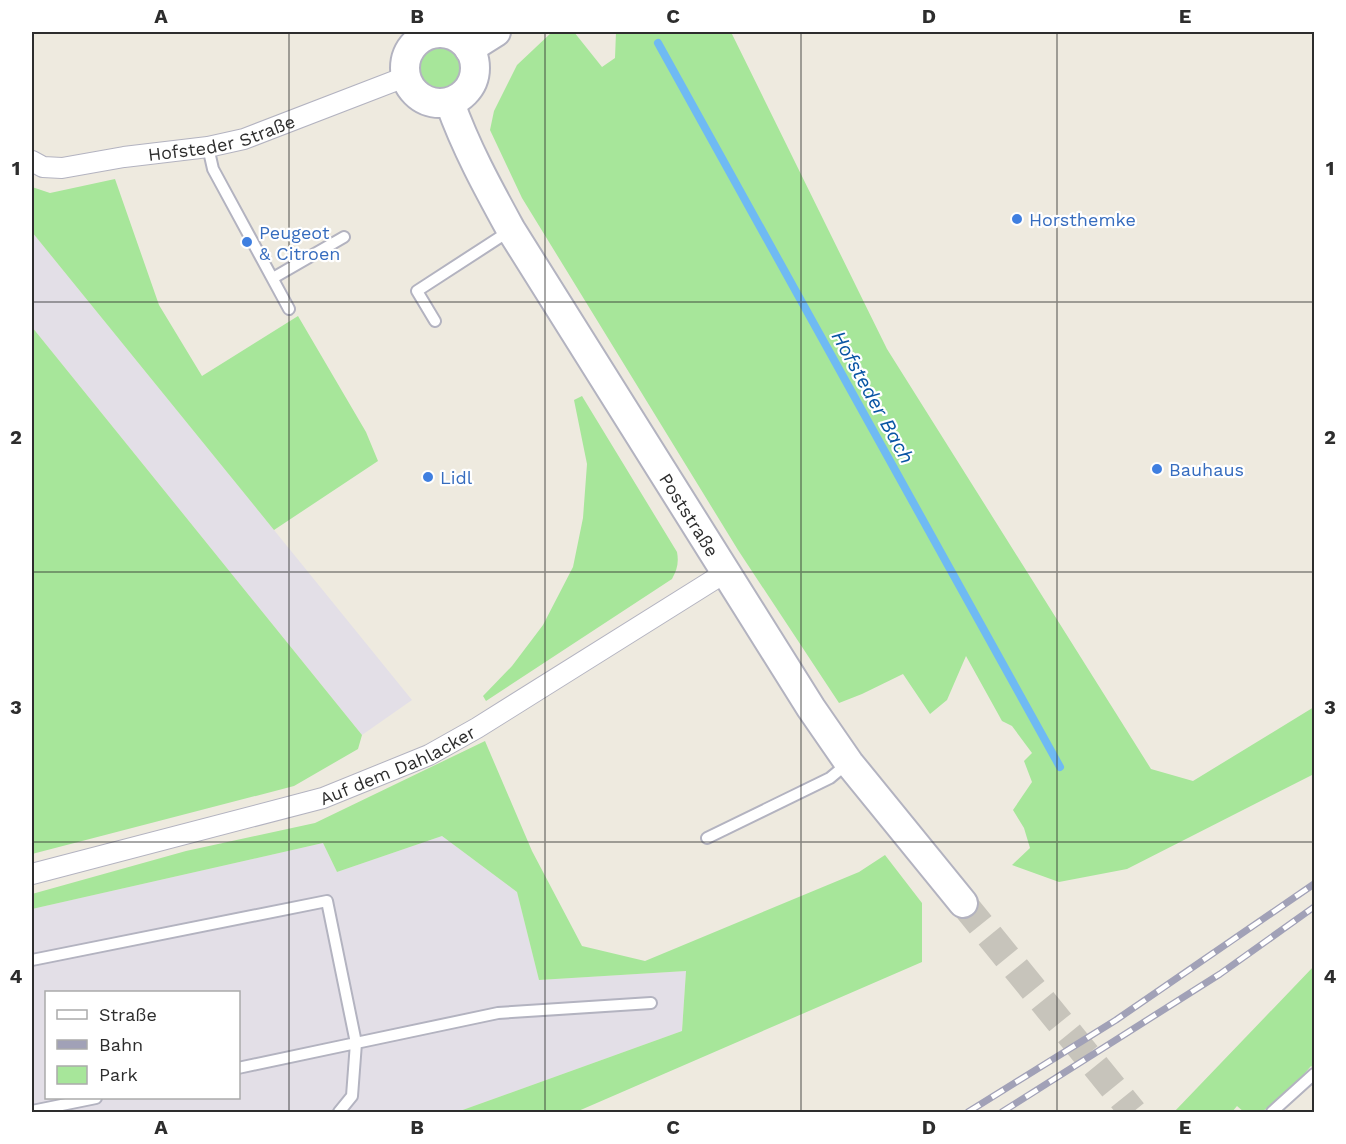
<svg xmlns="http://www.w3.org/2000/svg" width="1346" height="1144" viewBox="0 0 1346 1144" font-family="'Work Sans',sans-serif">
  <style>
    .industrial { fill: #e3dfe7; fill-rule: evenodd }
    .green { fill: #a7e69a }
    .lines { fill: none; stroke-linecap: round; stroke-linejoin: round }
    .stream { stroke: #6fbaf3; stroke-width: 8 }
    .secondary-tunnel { stroke: #c7c4bb; stroke-width: 28; stroke-dasharray: 28 14; stroke-linecap: butt }
    .lane-casing { stroke: #b3b3c0; stroke-width: 14 }
    .street-casing { stroke: #b3b3c0; stroke-width: 22 }
    .secondary-casing { stroke: #b3b3c0; stroke-width: 32 }
    .lane { stroke: #fff; stroke-width: 10 }
    .street { stroke: #fff; stroke-width: 20 }
    .secondary { stroke: #fff; stroke-width: 28 }
    .rail-casing { stroke: #a1a1b7; stroke-width: 7 }
    .rail { stroke: #fff; stroke-width: 4.5; stroke-dasharray: 14; stroke-linecap: butt }
    .grid { fill: none; stroke: #2d2d2d; stroke-width: 1.5; stroke-opacity: 0.55 }
    .shop-dot { fill: #3f7fe0; stroke: #fff; stroke-width: 2 }
    .labels { text-anchor: middle; dominant-baseline: central; stroke-width: 4.5; stroke-linejoin: round; paint-order: stroke }
    .street-label { font-size: 18px; fill: #2d2d2d; stroke: #fff }
    .shop-label { font-size: 18px; fill: #366cbe; stroke: #fff; text-anchor: start }
    .water-label { font-size: 20px; font-style: italic; fill: #0955a4; stroke: #fff }
    .neatline { fill: none; stroke: #2d2d2d; stroke-width: 2 }
    .grid-label { font-size: 20px; text-anchor: middle; font-weight: bold; fill: #2d2d2d }
  </style>
  <rect width="100%" height="100%" fill="#eeeadf"/>
  <!-- industrial -->
  <path class="industrial" d="M32,232L274,530L412,700L362,735L32,327Z
    M442,836L517,892L539,980L686,971L682,1031L457,1112H32V909L323,843L337,872ZM46,992H238V1098H46Z"/>
  <!-- green -->
  <path class="green" d="M552,32H574L602,67L615,58L616,32H731L887,349L1151,769L1193,781L1314,707V774L1127,869L1059,882L1012,865L1030,848L1024,828L1013,810L1032,782L1024,761L1032,753L1012,726L1002,721L966,656L947,700L930,714L903,674L862,694L839,703L738,550L522,198L490,130L494,111L517,65Z
    M420 67a23 23 0 1 1 46 0a23 23 0 1 1-46 0Z
    M115,179L159,305L202,376L298,316L366,432L378,461L274,530L32,232V187L50,193Z
    M32,327L362,735L358,749L294,786L32,854Z
    M582,396L677,552C679,563 677,570 672,579L486,701L483,696L512,666L543,625L573,567L583,518L587,464L574,400Z
    M485,741L532,851L582,946L645,961L859,872L885,855L922,903V962L576,1112H457L682,1031L686,971L539,980L517,892L442,836L337,872L323,843L32,909V894L186,851L315,823Z
    M1314,966V1069L1311,1066L1298,1081L1262,1112H1244L1237,1106L1232,1112H1174Z"/>
  <g class="lines">
    <!-- stream -->
    <path class="stream" d="M658,43L1060,767"/>
    <!-- secondary-tunnel -->
    <path class="secondary-tunnel" d="M963,903L1133,1112"/>
    <defs>
      <path id="lane" d="M208,147L213,169L289,309
        M273,278L344,237
        M435,321L417,291L511,230
        M707,838L830,778L848,763
        M32,960L327,901L356,1043L238,1068
        M32,1111L96,1098
        M339,1112L352,1096L356,1043L498,1013L651,1003
        M1272,1112L1314,1074"/>
      <g id="street">
        <path id="s1" d="M32,161L43,167L62,168L124,157L208,147L244,139L405,77"/>
        <path id="s2" d="M32,874L323,798L429,755L477,728L726,572"/>
      </g>
      <g id="secondary">
        <circle cx="440" cy="68" r="35"/>
        <path d="M469,49L496,32"/>
        <path id="s3" d="M450,103C466,148 488,188 511,230L811,708L849,763L963,903"/>
      </g>
    </defs>
    <!-- lane casing -->
    <use href="#lane" class="lane-casing"/>
    <!-- street casing -->
    <use href="#street" class="street-casing"/>
    <!-- secondary casing -->
    <use href="#secondary" class="secondary-casing"/>
    <!-- lane -->
    <use href="#lane" class="lane"/>
    <!-- street -->
    <use href="#street" class="street"/>
    <!-- secondary -->
    <use href="#secondary" class="secondary"/>
    <defs>
      <path id="rail" d="M968,1112L1116,1020L1314,884
        M1002,1112L1220,974L1314,907"/>
    </defs>
    <!-- rail casing -->
    <use href="#rail" class="rail-casing"/>
    <!-- rail -->
    <use href="#rail" class="rail"/>
  </g>
  <!-- grid -->
  <path class="grid" d="M289,32V1112M545,32V1112M801,32V1112M1057,32V1112M32,302H1314M32,572H1314M32,842H1314"/>
  <!-- markers -->
  <g class="shop-dot">
    <circle cx="1017" cy="219" r="6"/>
    <circle cx="247" cy="242" r="6"/>
    <circle cx="1157" cy="469" r="6"/>
    <circle cx="428" cy="477" r="6"/>
  </g>
  <g class="labels">
    <!-- street labels -->
    <g class="street-label">
      <text stroke="none"><textPath href="#s1" startOffset="194">Hofsteder Straße</textPath></text>
      <text stroke="none"><textPath href="#s3" startOffset="477">Poststraße</textPath></text>
      <text stroke="none"><textPath href="#s2" startOffset="382">Auf dem Dahlacker</textPath></text>
    </g>
    <!-- shop labels -->
    <g class="shop-label">
      <text x="1029" y="219">Horsthemke</text>
      <text x="259" y="232">Peugeot<tspan x="259" dy="21">&amp; Citroen</tspan></text>
      <text x="1169" y="469">Bauhaus</text>
      <text x="440" y="477">Lidl</text>
    </g>
    <!-- water labels -->
    <g class="water-label">
      <text transform="translate(873 397) rotate(61)">Hofsteder Bach</text>
    </g>
  </g>
  <!-- border -->
  <rect width="1346" height="1144" fill="none" stroke="#ffffff" stroke-width="66"/>
  <!-- legend -->
  <rect x="45" y="991" width="195" height="108" fill="#ffffff" stroke="#ababab" stroke-width="1.5"/>
  <rect x="57" y="1010" width="30" height="9" fill="#ffffff" stroke="#ababab" stroke-width="1.5"/>
  <text x="99" y="1021" font-size="18" fill="#2d2d2d">Straße</text>
  <rect x="57" y="1040" width="30" height="9" fill="#a1a1b7" stroke="#ababab" stroke-width="1.5"/>
  <text x="99" y="1051" font-size="18" fill="#2d2d2d">Bahn</text>
  <rect x="57" y="1066" width="30" height="18" fill="#a7e69a" stroke="#ababab" stroke-width="1.5"/>
  <text x="99" y="1081" font-size="18" fill="#2d2d2d">Park</text>
  <rect x="33" y="33" width="1280" height="1078" class="neatline"/>
  <g class="grid-label">
    <text x="161" y="23">A</text>
    <text x="417" y="23">B</text>
    <text x="673" y="23">C</text>
    <text x="929" y="23">D</text>
    <text x="1185" y="23">E</text>
    <text x="16" y="175">1</text>
    <text x="1330" y="175">1</text>
    <text x="16" y="444">2</text>
    <text x="1330" y="444">2</text>
    <text x="16" y="714">3</text>
    <text x="1330" y="714">3</text>
    <text x="16" y="983">4</text>
    <text x="1330" y="983">4</text>
    <text x="161" y="1134">A</text>
    <text x="417" y="1134">B</text>
    <text x="673" y="1134">C</text>
    <text x="929" y="1134">D</text>
    <text x="1185" y="1134">E</text>
  </g>
</svg>
